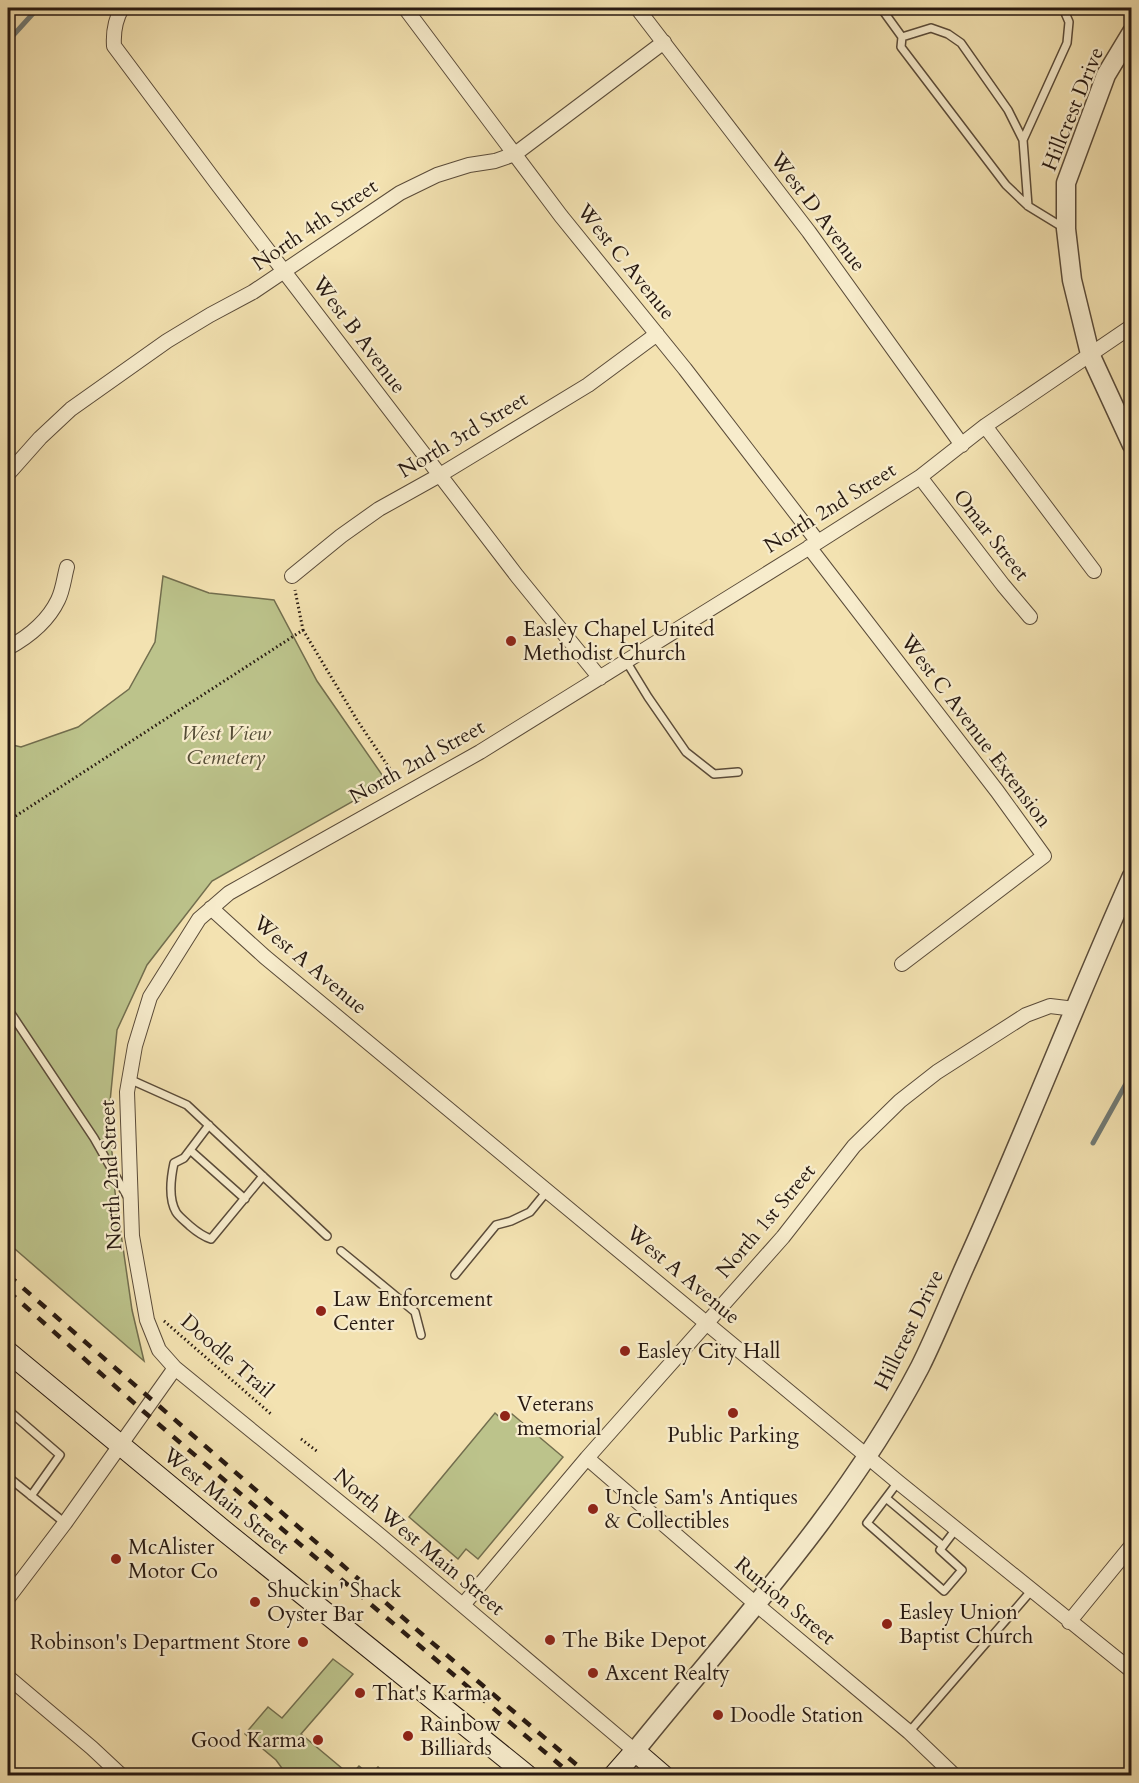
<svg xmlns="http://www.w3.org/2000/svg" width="1139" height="1783" viewBox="0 0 1139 1783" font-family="Cardo,serif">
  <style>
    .green { fill: #bcc38b; stroke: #726e4e; stroke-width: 1.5 }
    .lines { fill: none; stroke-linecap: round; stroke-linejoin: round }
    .stream { stroke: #707a75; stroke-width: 5 }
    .service-casing { stroke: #5a4b39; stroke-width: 10 }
    .minor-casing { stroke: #5a4b39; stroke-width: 16 }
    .tertiary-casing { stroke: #5a4b39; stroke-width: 21 }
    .secondary-casing { stroke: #271911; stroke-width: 22 }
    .path { stroke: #271911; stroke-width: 3; stroke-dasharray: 1.5 3; stroke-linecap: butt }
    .service { stroke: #f7eccc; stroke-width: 7 }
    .minor { stroke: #f7eccc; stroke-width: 14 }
    .tertiary { stroke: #f7eccc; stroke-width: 18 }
    .secondary { stroke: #f7eccc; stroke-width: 20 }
    .rail { stroke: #271911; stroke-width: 4.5; stroke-dasharray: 10 10; stroke-linecap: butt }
    .poi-dot { fill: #8f2418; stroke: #f7eccc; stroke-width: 2 }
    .labels { text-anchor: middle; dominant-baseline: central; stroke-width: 4.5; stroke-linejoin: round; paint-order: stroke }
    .street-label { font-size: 21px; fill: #271911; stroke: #f7eccc }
    .poi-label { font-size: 21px; fill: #271911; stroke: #f7eccc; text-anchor: start }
    .park-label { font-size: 21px; font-style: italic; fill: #544c36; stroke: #f7eccc }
  </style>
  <rect width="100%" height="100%" fill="#f3e2b1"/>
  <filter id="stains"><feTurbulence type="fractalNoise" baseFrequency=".00333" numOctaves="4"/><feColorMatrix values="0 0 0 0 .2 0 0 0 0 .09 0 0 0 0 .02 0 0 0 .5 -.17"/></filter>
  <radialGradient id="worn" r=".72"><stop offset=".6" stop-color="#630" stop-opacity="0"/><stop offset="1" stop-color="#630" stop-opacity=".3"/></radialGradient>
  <!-- green -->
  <path class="green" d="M163,576L209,593L274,600L317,681L387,782L212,881L147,965L117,1030L109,1112L115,1192L132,1310L144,1361L8,1243V744L21,747L78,727L129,689L155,642Z
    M495,1413L505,1422L512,1414L563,1457L478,1559L466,1549L458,1559L409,1517Z
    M333,1659L353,1674L301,1734L350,1775H284V1771L276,1760L245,1734L268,1707L282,1718Z
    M359,1766L370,1775L378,1767L388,1775H351Z"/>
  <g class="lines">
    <!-- stream -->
    <path class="stream" d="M8,41L38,8
      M1093,1143L1132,1073"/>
    <defs>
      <path id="service" d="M881,8L902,37
        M1023,140L1067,43L1069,22L1063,8
        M1028,206L1023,140L1008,110L961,43L948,34L931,28L902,37L901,47L1006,185L1028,206L1064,228
        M626,661L648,697L686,752L714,774L738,772
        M8,1009L94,1138L127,1196
        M129,1079L187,1105L327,1236
        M209,1125L184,1158L174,1163C171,1177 168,1198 176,1212C179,1217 186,1222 190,1226C197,1232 202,1236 211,1239L263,1176
        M190,1150L245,1199
        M341,1251L415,1312L421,1335
        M455,1275L496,1225L511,1221L530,1212L548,1190
        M8,1410L60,1455L31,1496
        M8,1477L65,1523
        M898,1482L867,1523L944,1591L962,1570L940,1550L956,1529
        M886,1498L943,1546
        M909,1732L1031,1591"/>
      <path id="minor" d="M122,8C115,20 113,31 114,46L218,185L517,576L600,678
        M405,8L561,216L685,369L818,542
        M637,8L809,232L962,445
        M985,426L1094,571
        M8,474L40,438L71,409L167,341L210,315L253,292L400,193L437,175L469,165L495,161L515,154L664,42
        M920,477L1003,585L1030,617
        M809,547L997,791L1044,856L902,964
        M292,576L341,536L379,509L440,475L588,385L657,334
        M8,648C28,637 48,621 58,600C63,590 64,578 67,567
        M211,908L265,957L898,1482L1132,1671
        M587,1458L757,1605L909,1732L955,1776
        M8,1598L65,1523L175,1368
        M463,1605L587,1458L783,1237L854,1146L900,1101L937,1072L1026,1015L1050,1006L1075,1009
        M1069,1622L1132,1545
        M8,1677L92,1748L122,1776
        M635,1751L382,1537L175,1368L159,1350L147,1320L132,1236L127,1092L135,1046L150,997L199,919L229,893L480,752L818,542L920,477L985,426L1132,326"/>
      <path id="tertiary" d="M1132,32L1106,75L1066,183V229L1072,280L1090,354L1132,445
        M635,1751C735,1627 846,1509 920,1367C938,1331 953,1292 970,1255C1026,1130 1076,1001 1132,876"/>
      <path id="secondary" d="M8,1352L223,1530L528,1776
        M613,1776L635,1751L664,1776"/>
    </defs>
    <!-- service casing -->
    <use href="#service" class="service-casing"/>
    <!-- minor casing -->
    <use href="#minor" class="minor-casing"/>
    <!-- tertiary casing -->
    <use href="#tertiary" class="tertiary-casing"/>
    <!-- secondary casing -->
    <use href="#secondary" class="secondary-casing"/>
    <!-- path -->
    <path class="path" d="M303,630L357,720L398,781
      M8,821L303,630L295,590
      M164,1321L271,1414
      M301,1439L318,1452"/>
    <!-- service -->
    <use href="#service" class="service"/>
    <!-- minor -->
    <use href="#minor" class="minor"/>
    <!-- tertiary -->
    <use href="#tertiary" class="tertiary"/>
    <!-- secondary -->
    <use href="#secondary" class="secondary"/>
    <!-- rail -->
    <path class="rail" d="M8,1275L423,1635L590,1776
      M8,1291L143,1411L573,1776"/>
  </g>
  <!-- markers -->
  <g class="poi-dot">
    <circle cx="511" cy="641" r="6"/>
    <circle cx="321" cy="1311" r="6"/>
    <circle cx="625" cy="1351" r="6"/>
    <circle cx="733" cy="1413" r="6"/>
    <circle cx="505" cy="1416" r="6"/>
    <circle cx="593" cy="1509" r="6"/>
    <circle cx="116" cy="1559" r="6"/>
    <circle cx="255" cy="1602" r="6"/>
    <circle cx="887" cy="1624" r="6"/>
    <circle cx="550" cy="1640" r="6"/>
    <circle cx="303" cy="1642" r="6"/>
    <circle cx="593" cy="1673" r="6"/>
    <circle cx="360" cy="1693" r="6"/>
    <circle cx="718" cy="1715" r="6"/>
    <circle cx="408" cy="1736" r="6"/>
    <circle cx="318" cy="1740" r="6"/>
  </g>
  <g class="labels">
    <!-- street labels -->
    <g class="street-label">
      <text transform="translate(1073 109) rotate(-68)">Hillcrest Drive</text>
      <text transform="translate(818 212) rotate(53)">West D Avenue</text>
      <text transform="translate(315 225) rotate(-34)">North 4th Street</text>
      <text transform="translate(626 262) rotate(51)">West C Avenue</text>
      <text transform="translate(359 335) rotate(53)">West B Avenue</text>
      <text transform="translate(463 435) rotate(-31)">North 3rd Street</text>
      <text transform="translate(830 508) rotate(-32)">North 2nd Street</text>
      <text transform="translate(991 535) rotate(52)">Omar Street</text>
      <text transform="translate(976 731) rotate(53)">West C Avenue Extension</text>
      <text transform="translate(417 762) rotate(-29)">North 2nd Street</text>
      <text transform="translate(310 965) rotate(40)">West A Avenue</text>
      <text transform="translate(111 1175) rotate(-93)">North 2nd Street</text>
      <text transform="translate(766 1221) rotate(-50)">North 1st Street</text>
      <text transform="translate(683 1275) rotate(40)">West A Avenue</text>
      <text transform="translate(909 1330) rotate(-64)">Hillcrest Drive</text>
      <text transform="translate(227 1356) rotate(41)">Doodle Trail</text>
      <text transform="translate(226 1501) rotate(39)">West Main Street</text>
      <text transform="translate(419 1542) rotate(40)">North West Main Street</text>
      <text transform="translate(785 1601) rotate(40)">Runion Street</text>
    </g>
    <!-- poi labels -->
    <g class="poi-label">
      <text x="523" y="629">Easley Chapel United<tspan x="523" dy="24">Methodist Church</tspan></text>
      <text x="333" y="1299">Law Enforcement<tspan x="333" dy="24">Center</tspan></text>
      <text x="637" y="1351">Easley City Hall</text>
      <text x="517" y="1404">Veterans<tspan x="517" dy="24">memorial</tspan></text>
      <text x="733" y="1435" text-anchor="middle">Public Parking</text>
      <text x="605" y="1497">Uncle Sam's Antiques<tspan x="605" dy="24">&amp; Collectibles</tspan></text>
      <text x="128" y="1547">McAlister<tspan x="128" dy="24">Motor Co</tspan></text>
      <text x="267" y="1590">Shuckin' Shack<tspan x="267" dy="24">Oyster Bar</tspan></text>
      <text x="899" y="1612">Easley Union<tspan x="899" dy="24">Baptist Church</tspan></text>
      <text x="562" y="1640">The Bike Depot</text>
      <text x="291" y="1642" text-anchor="end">Robinson's Department Store</text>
      <text x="605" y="1673">Axcent Realty</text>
      <text x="372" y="1693">That's Karma</text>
      <text x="730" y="1715">Doodle Station</text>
      <text x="420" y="1724">Rainbow<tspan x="420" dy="24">Billiards</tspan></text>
      <text x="306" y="1740" text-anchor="end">Good Karma</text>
    </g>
    <!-- park labels -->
    <g class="park-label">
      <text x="226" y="733">West View<tspan x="226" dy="24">Cemetery</tspan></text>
    </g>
  </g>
  <!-- margin -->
  <rect width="1139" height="1783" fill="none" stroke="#f3e2b1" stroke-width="30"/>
  <rect x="9" y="9" width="1121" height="1765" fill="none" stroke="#271911" stroke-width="3"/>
  <rect x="15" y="15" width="1109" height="1753" fill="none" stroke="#271911" stroke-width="1.5"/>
  <rect width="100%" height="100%" filter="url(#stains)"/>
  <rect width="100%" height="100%" fill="url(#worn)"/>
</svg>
